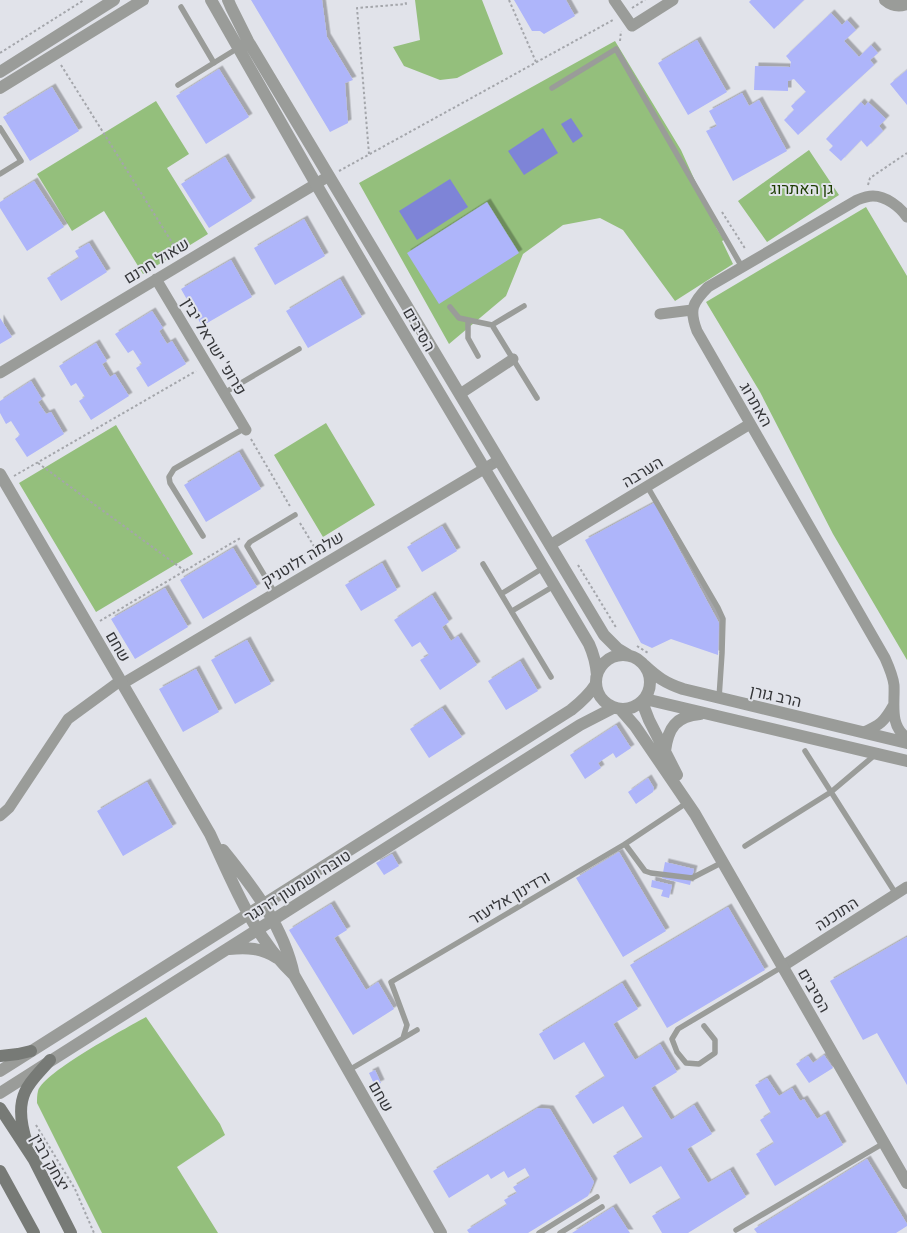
<svg xmlns="http://www.w3.org/2000/svg" width="907" height="1233" viewBox="0 0 907 1233" font-family="'Exo 2',Heebo,sans-serif">
  <style>
    .green { fill: #94bf7c }
    .water { fill: #7e84d7 }
    .building { fill: #aeb5fa; filter: url(#shadow) }
    .lines { fill: none; stroke-linecap: round; stroke-linejoin: round }
    .path { stroke: #a4a6ab; stroke-width: 2; stroke-dasharray: 2.5 2.5; stroke-linecap: butt }
    .service { stroke: #9a9c99; stroke-width: 5.5 }
    .minor { stroke: #9a9c99; stroke-width: 11 }
    .tertiary { stroke: #9a9c99; stroke-width: 12 }
    .secondary { stroke: #777a76; stroke-width: 12 }
    .labels { text-anchor: middle; dominant-baseline: central; stroke-width: 4; stroke-linejoin: round; paint-order: stroke }
    .park-label { font-size: 16px; fill: #1c3c01; stroke: #e1e3ea }
    .street-label { font-size: 16px; fill: #353639; stroke: #e1e3ea }
  </style>
  <defs>
    <filter id="shadow"><feDropShadow dx="3.5" dy="-3.5" stdDeviation="0" flood-color="#0004"/></filter>
  </defs>
  <rect width="100%" height="100%" fill="#e1e3ea"/>
  <!-- green -->
  <path class="green" d="M415,0H482L503,54L457,78L440,80L404,66L393,47L420,40Z
    M615,41L681,150L717,229L724,240L722,241L733,264L675,301L623,230L600,218L563,225L523,254L506,296L449,344L359,183Z
    M156,101L189,154L167,168L208,234L143,274L104,211L72,231L37,174Z
    M809,150L839,195L767,242L738,201Z
    M866,207L907,276V660L833,534L760,392L706,302Z
    M326,423L375,505L323,537L274,455Z
    M116,425L193,554L96,612L19,483Z
    M146,1017L220,1124L225,1135L177,1167L218,1233H102L37,1103C37,1099 37,1095 38,1091C45,1071 125,1029 146,1017Z"/>
  <!-- water -->
  <path class="water" d="M571,118L583,136L573,143L561,124Z
    M543,128L558,153L524,175L508,151Z
    M450,179L468,207L417,240L399,211Z"/>
  <!-- building -->
  <path class="building" d="M251,0H322L327,37L353,80L345,83L348,123L330,132Z
    M514,0H566L575,16L544,34L540,31H532Z
    M751,0H804L774,29L749,2Z
    M831,13L842,25L847,20L856,30L844,41L859,57L871,45L878,53L870,60L874,65L798,135L784,120L794,110L791,106L806,92L794,79L788,81V91L754,90L755,66L790,67L791,62L786,56Z
    M697,40L727,92L688,115L658,63Z
    M219,69L249,117L206,144L176,96Z
    M907,70V105L890,84Z
    M52,87L79,131L30,161L3,117Z
    M742,93L749,106L759,100L787,151L733,181L706,131L717,126L709,111Z
    M861,102L865,106L868,102L886,119L879,126L883,131L867,147L861,140L841,161L829,150L833,146L826,139Z
    M225,157L252,201L209,228L181,184Z
    M34,181L64,227L27,251L0,208V202Z
    M487,202L519,253L439,304L407,253Z
    M304,219L325,256L275,285L254,248Z
    M89,243L107,272L61,301L47,278L79,258L75,251Z
    M231,260L252,297L202,326L181,289Z
    M340,279L362,317L308,348L286,311Z
    M152,311L163,328L159,331L167,344L172,341L186,364L148,387L136,368L142,364L133,350L128,353L115,334Z
    M0,318L12,337L0,344Z
    M96,343L107,361L102,364L110,377L115,374L129,396L91,420L79,401L85,397L76,383L71,386L59,366Z
    M31,381L42,399L38,402L46,414L51,412L64,434L27,457L15,439L20,435L11,421L6,424L0,413V401Z
    M239,452L261,489L206,522L184,485Z
    M654,503L719,623L718,655L671,639L652,648L641,643L585,540Z
    M442,526L457,551L422,572L407,547Z
    M233,548L257,587L203,619L180,580Z
    M382,563L397,590L361,611L345,585Z
    M165,588L188,627L135,659L111,619Z
    M432,595L449,622L442,627L451,641L458,636L477,665L440,690L420,660L429,655L420,642L412,647L394,620Z
    M247,640L271,684L235,704L211,660Z
    M520,661L538,691L506,710L488,681Z
    M196,669L219,712L183,732L159,689Z
    M442,708L462,737L429,758L410,729Z
    M616,725L631,748L616,758L613,753L598,763L601,768L585,779L570,755Z
    M648,778L654,788L653,792L636,804L628,792Z
    M147,782L173,827L123,856L97,811Z
    M619,852L666,931L623,957L576,878Z
    M392,854L399,866L384,875L376,863Z
    M665,862L694,869L690,885L662,878Z
    M652,880L672,885L669,898L661,896L663,890L651,887Z
    M331,904L347,930L334,938L366,990L378,982L394,1009L353,1035L289,930Z
    M728,907L765,970L667,1028L630,965Z
    M907,937V1085L877,1033L863,1040L830,981Z
    M622,983L638,1009L613,1024L635,1060L660,1044L677,1072L651,1088L671,1120L694,1105L712,1134L687,1149L708,1183L730,1170L746,1197L688,1233H662L652,1216L681,1199L661,1166L630,1184L613,1156L643,1138L623,1106L593,1124L575,1096L605,1077L584,1042L554,1060L539,1034Z
    M824,1055L833,1068L809,1083L796,1064L808,1056L813,1063Z
    M375,1070L381,1083L375,1086L369,1073Z
    M767,1078L779,1096L792,1088L800,1101L804,1099L817,1119L825,1114L843,1145L775,1186L756,1154L774,1143L760,1120L771,1113L755,1085Z
    M538,1108L550,1109L594,1182L588,1196L528,1233H469L467,1230L507,1205L504,1200L517,1193L513,1187L530,1177L525,1168L508,1178L504,1171L491,1179L488,1174L449,1198L433,1171Z
    M867,1159L907,1224V1226L896,1233H757L754,1229Z
    M613,1207L630,1233H572Z"/>
  <g class="lines">
    <!-- path -->
    <path class="path" d="M509,0L536,62
      M632,8L645,0
      M620,41L621,31
      M0,53L84,0
      M61,65L178,252
      M369,154L357,8L406,4L405,0
      M339,171L613,20
      M868,185L870,178L907,153
      M722,212L746,250
      M251,439L291,508
      M38,463L185,571
      M14,476L196,371
      M300,523L318,553
      M578,565L617,629
      M100,621L242,537
      M637,646L648,653
      M36,1125L75,1189L94,1233"/>
    <!-- service -->
    <path class="service" d="M181,7L214,63
      M178,85L238,48
      M552,88L616,49L742,267
      M0,128L21,161L0,174
      M450,307L459,318L492,325L524,306
      M468,320V338L478,356
      M492,325L537,398
      M224,393L299,349
      M647,486L718,608L723,619L722,653L719,698
      M203,536L170,483L169,477L174,469L245,428
      M483,564L551,677
      M275,593L247,546L250,542L295,515
      M501,594L543,568
      M512,611L554,586
      M805,751L896,894
      M625,844L645,871L651,873L692,878L723,862
      M745,846L831,792L876,754
      M704,1026L715,1040V1053L699,1064L686,1063L677,1052L672,1039L678,1029L782,967
      M403,1038L407,1025L391,982L625,844L688,802
      M349,1070L417,1030
      M736,1230L884,1143
      M539,1233L597,1197
      M560,1233L602,1207"/>
    <!-- minor -->
    <path class="minor" d="M614,0L632,26L673,0
      M907,217C900,207 886,196 873,196C868,196 862,198 857,200L708,287C692,303 689,310 697,331L885,658C889,667 893,676 894,685C895,704 889,725 907,738
      M156,279L246,430
      M660,314L692,310
      M0,373L329,176
      M460,394L513,359
      M550,545L750,424
      M122,684L499,460
      M864,732C880,725 884,722 893,706
      M0,816L9,808L68,719L120,681
      M783,966L907,887"/>
    <!-- tertiary -->
    <path class="tertiary" d="M211,0L316,184L384,300L589,644C594,655 596,663 597,675
      M228,0L231,7L248,41L604,635L618,649L628,655
      M885,0C892,6 898,7 907,4
      M0,72L114,0
      M0,88L143,0
      M0,474L210,834C233,883 254,938 294,975
      M596 682a27 27 0 1 1 54 0a27 27 0 1 1-54 0Z
      M644,665C657,677 665,683 683,689L907,743
      M645,699L907,761
      M642,702L649,720L677,775
      M621,710L635,726L695,814L907,1183
      M665,751C668,728 676,716 700,714
      M223,850C253,887 284,927 294,975L441,1233
      M229,949C247,947 262,948 277,958
      M0,1071L571,710C581,702 589,695 596,684
      M0,1093L580,725L613,708"/>
    <!-- secondary -->
    <path class="secondary" d="M0,1056L18,1054L31,1051
      M0,1108L34,1160L71,1233
      M27,1143C22,1128 18,1107 25,1092C30,1080 42,1070 50,1060
      M0,1171L34,1233"/>
  </g>
  <g class="labels">
    <!-- park labels -->
    <g class="park-label">
      <text x="802" y="187">גן האתרוג</text>
    </g>
    <!-- street labels -->
    <g class="street-label">
      <text transform="translate(156 260) rotate(-31)">שאול חרנם</text>
      <text transform="translate(420 329) rotate(60)">הסיבים</text>
      <text transform="translate(215 346) rotate(59)">פרופ' ישראל יבין</text>
      <text transform="translate(757 404) rotate(60)">האתרוג</text>
      <text transform="translate(642 471) rotate(-31)">הערבה</text>
      <text transform="translate(302 558) rotate(-31)">שלמה זלוטניק</text>
      <text transform="translate(119 646) rotate(60)">שחם</text>
      <text transform="translate(776 695) rotate(13)">הרב גורן</text>
      <text transform="translate(297 885) rotate(-32)">טובה ושמעון דרנגר</text>
      <text transform="translate(509 897) rotate(-30)">ורדינון אליעזר</text>
      <text transform="translate(836 913) rotate(-33)">התוכנה</text>
      <text transform="translate(815 990) rotate(60)">הסיבים</text>
      <text transform="translate(382 1096) rotate(60)">שחם</text>
      <text transform="translate(51 1162) rotate(61)">יצחק רבין</text>
    </g>
  </g>
</svg>
